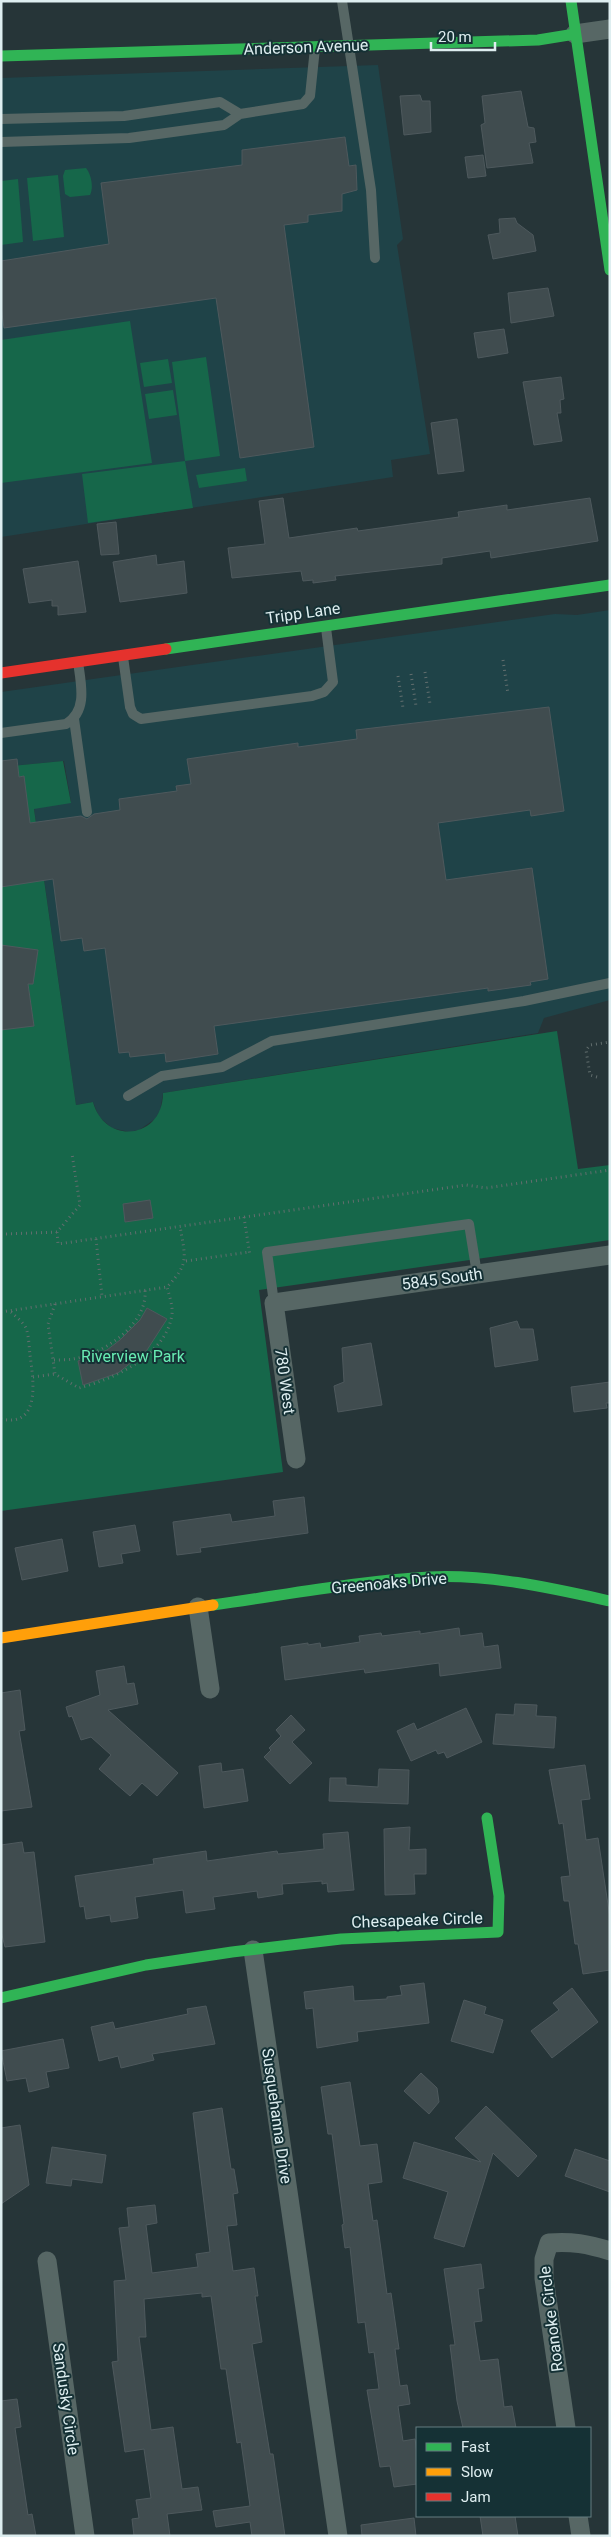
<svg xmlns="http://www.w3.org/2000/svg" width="611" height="2537" viewBox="0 0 611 2537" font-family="Roboto,sans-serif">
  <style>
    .built { fill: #1f4348 }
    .green { fill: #16674a }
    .building { fill: #404c4f; stroke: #4e595d }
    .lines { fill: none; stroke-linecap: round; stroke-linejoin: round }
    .path { stroke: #626e6e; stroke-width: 3; stroke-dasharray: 1 4; stroke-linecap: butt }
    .lane { stroke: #576765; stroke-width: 10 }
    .street { stroke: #576765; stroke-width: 19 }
    .fast { stroke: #30b455; stroke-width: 11 }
    .slow { stroke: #ff9f0a; stroke-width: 11 }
    .jam { stroke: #e5322d; stroke-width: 11 }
    .labels { text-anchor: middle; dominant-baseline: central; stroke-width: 4; stroke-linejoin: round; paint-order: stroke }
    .street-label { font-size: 16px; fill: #deeef0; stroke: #153135 }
    .park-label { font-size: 16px; fill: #68ecb3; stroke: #153135 }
  </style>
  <rect width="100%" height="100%" fill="#263538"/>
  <!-- built -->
  <path class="built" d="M378,65L403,239L397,245L430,454L391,460L393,477L1,537V78Z
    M610,610V1000L544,1018L538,1033L163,1093L160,1111L155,1119L139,1130L129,1132L112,1128L99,1117L93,1102L76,1105L34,808L71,802L64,761L1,767V692L555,614L577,615Z"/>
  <!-- green -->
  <path class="green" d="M86,168C91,174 94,187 90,195L70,197L65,194L63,176L65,170Z
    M58,175L64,237L33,241L27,178Z
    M18,179L23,242L1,245V181Z
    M130,321L152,463L1,483V340Z
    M206,357L220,456L185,461L193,508L88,523L82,474L185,461L172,362Z
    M168,359L172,383L144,387L140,363Z
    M173,390L177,415L149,419L145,394Z
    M245,468L247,481L199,488L196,475Z
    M63,761L71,803L34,809L76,1105L93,1102C105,1146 163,1139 163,1093L557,1031L578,1169L610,1165V1240L259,1290L283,1472L1,1511V767Z"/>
  <!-- building -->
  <path class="building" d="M521,91L528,127L534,128L536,142L529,143L533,163L487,168L481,125L485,123L482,96Z
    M420,95L422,101H430L431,132L404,135L400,96Z
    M345,137L349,166L356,165L357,190L342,194V211L308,215V222L284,225L314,447L240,458L216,298L4,328L1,306V261L109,244L101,183L242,165V150Z
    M483,155L486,176L468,178L465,157Z
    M515,218L517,223L533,235L536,251L493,259L488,235L500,233L499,219Z
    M548,288L554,316L511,323L508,293Z
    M504,329L508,353L478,358L474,333Z
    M561,377L564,399L560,400L561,413H557L562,441L534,445L523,382Z
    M457,419L464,471L438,474L431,423Z
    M283,498L289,538L357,528L358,531L459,517L458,512L507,505V510L590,498L598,541L491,558L490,551L442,558V564L335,576L336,580L313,583V580L303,581L301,571L232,578L228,548L265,544L259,501Z
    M116,522L119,554L101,555L97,524Z
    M156,555L157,565L184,561L187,593L120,602L113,562Z
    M78,561L86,612L58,615V606H52V600L29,603L23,569Z
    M549,707L564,811L531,816L530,810L438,823L446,880L532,868L548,979L530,982L531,985L488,991V988L214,1026L218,1054L166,1062L165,1053L130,1057L129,1052L119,1053L105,948L84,951L82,938L61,941L53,879L1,887V761L17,759L19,777L24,776L30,823L81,816L87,819L94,814L120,810L119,799L177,791L176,786L191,784L187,759L298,743V747L357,739L356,730Z
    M1,945L38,950L33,984H28L34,1026L1,1030Z
    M150,1200L153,1218L125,1222L123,1204Z
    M147,1308L167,1319L147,1350L118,1373L83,1385L78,1361L107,1350L120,1340L140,1320Z
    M517,1321L520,1329H533L538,1360L495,1367L490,1328Z
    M371,1343L382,1405L338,1412L334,1386L344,1382L342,1348Z
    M610,1382V1403H606L607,1408L574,1412L571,1387Z
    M304,1497L308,1533L200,1548L201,1552L177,1555L173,1522L230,1514L232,1522L275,1516L273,1501Z
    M135,1525L140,1551L121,1554L123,1563L99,1567L93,1532Z
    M62,1539L68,1571L22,1580L15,1548Z
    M459,1628L460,1636L482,1633L484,1647L498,1645L501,1668L440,1676L439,1663L365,1673L364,1669L285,1680L281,1647L308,1643V1645L320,1643L321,1648L360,1642L359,1636L381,1633L382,1636L420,1631V1634Z
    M124,1666L127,1684L134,1683L138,1704L108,1710L178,1773L157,1796L142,1783L130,1796L99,1769L111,1755L91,1737L81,1740L72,1716L69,1717L66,1707L100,1695L96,1671Z
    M20,1690L25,1730L19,1731L32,1807L1,1811V1693Z
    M515,1704L537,1705L536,1716L556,1717L554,1748L493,1744L496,1714L514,1715Z
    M466,1708L482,1742L447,1758L444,1752L438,1754L436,1750L411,1761L397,1731L414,1723L417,1730Z
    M291,1715L305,1730L292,1742L312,1763L290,1784L264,1757L271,1750L269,1748L281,1736L276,1730Z
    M221,1763L222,1772L243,1769L248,1801L204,1808L199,1766Z
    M585,1765L590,1799L581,1800L586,1840L598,1838L610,1918V1970L583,1974L578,1944H575L569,1901H564L561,1877L570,1876L563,1823L559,1824L549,1770Z
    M379,1769L409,1770L408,1804L329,1801L330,1778H346V1785L378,1787Z
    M410,1827L409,1850L426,1849V1874H414L415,1894L385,1895L384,1829Z
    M348,1832L354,1890L328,1892L327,1883L322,1884V1881L282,1884L283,1894L258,1898L257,1891L213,1897L215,1909L186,1913L183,1890L135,1897L138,1918L111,1922L110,1915L86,1919L84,1906L80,1907L75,1876L154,1864L153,1859L206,1851L207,1861L277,1851L278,1854L324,1849L323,1834Z
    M22,1842L24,1853L34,1852L45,1942L5,1947L1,1931V1845Z
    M424,1983L429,2023L357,2032L358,2041L317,2048L313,2008L306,2009L304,1992L353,1986L354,2001L387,1999V1997L402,1995L400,1986Z
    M572,1988L598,2022L552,2058L531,2031L559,2010L553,2003Z
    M464,2000L486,2007L484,2014L503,2020L493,2053L451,2041Z
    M206,2006L215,2044L152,2054L154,2060L121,2068L118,2056L99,2061L91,2027L113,2022L115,2029L188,2014L187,2009Z
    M63,2039L69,2068L46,2072L49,2087L29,2092L26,2078L7,2081L1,2051Z
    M421,2073L437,2088L439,2102L429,2114L404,2091Z
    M350,2082L360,2146L377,2144L382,2182L368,2184L373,2221L377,2220L387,2294L391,2293L399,2349H395L400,2386L407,2385L410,2404L398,2406L403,2441L415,2439L417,2454V2484L394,2487L390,2466L380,2467L367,2390L379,2389L374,2352L369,2353L365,2322L358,2323L350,2247L345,2248L342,2225L344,2224L332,2134H328L321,2087Z
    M486,2106L537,2156L518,2177L493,2153L464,2247L434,2238L448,2192L403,2178L414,2142L481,2162L455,2138Z
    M222,2108L231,2169H234L238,2193L233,2194L237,2225L227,2226L233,2271L254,2268L258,2296H255L262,2342L252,2344L270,2454H273L285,2536H252L250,2522L216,2527L213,2511L250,2506L241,2442L237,2443L226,2369H221L211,2296L202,2297V2293L144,2299L146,2337H139L151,2430L173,2427L182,2489L198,2487L202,2510L167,2514L170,2536H134L132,2519L139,2518L136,2500L151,2498L144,2449L125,2452L112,2362L118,2361L114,2281L126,2280L119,2228L129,2227L127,2208L155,2205L157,2223L146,2225L152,2273L198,2267L196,2254L210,2252L193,2113Z
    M20,2125L29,2185L1,2204V2128Z
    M52,2147L106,2155L102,2183L72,2179L71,2186L46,2183Z
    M575,2149L610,2161V2192L565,2176Z
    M481,2264L484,2288L478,2289L482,2321L474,2322L480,2361L498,2359L504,2407L512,2406L516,2428H463L457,2401L450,2345H455L444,2269Z
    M17,2399L21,2427L15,2428L28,2515L32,2514L36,2536H1V2401Z
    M480,2516H515L518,2536H483Z
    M414,2518L416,2536H362L361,2525Z"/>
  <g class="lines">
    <!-- path -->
    <path class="path" d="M503,660L508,694
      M425,672L430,704
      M411,674L416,706
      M398,676L403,708
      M597,1077L590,1075L586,1050L590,1045L610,1042
      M244,1217L250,1256
      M57,1232L58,1244L466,1185L486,1188L610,1170
      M6,1234L57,1232L80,1205L72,1154
      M96,1239L102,1296
      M186,1261L249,1252
      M55,1304L48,1324L55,1374L79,1388C114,1379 167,1355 172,1314C173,1306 169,1295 167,1287
      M1,1312L167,1287C190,1263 185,1257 180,1226
      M54,1360C60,1360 67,1360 73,1359C104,1354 148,1324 145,1290
      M33,1377L55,1374
      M1,1419C42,1428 33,1378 30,1355C29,1347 29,1336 26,1328C23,1322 15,1316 10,1311"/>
    <!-- lane -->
    <path class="lane" d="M342,1L371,190L375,258
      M1,119L124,116L220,102L240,114
      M1,142L129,138L224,125L240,114L303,104L310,96L315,48
      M123,657L130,707L133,714L141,719L312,696L324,692L333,682L326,628
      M74,719L87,812
      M1,733L66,724C88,711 81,684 78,662
      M128,1096L162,1076L222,1067L272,1041L524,1001L610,983
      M274,1303L267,1252L469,1224L477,1274"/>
    <!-- street -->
    <path class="street" d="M575,34L610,29
      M296,1459L274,1303L610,1255
      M198,1607L210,1689
      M253,1950L338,2536
      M47,2261L85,2536
      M566,2428L544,2278V2259L549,2243C571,2241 588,2244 610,2251
      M578,2516L581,2536"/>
    <!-- fast -->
    <path class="fast" d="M571,1L610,270
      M1,56L538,40L575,34
      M166,649L610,585
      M213,1605C285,1595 357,1581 429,1577C490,1574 551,1588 610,1601
      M1,1998L146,1965L232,1952L341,1939L498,1932L499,1896L487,1818"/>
    <!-- slow -->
    <path class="slow" d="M1,1638L213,1605"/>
    <!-- jam -->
    <path class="jam" d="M1,673L166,649"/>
  </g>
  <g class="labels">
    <!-- street labels -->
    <g class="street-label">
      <text transform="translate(306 47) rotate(-2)">Anderson Avenue</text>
      <text transform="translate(303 613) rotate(-8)">Tripp Lane</text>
      <text transform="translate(442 1279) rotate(-8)">5845 South</text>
      <text transform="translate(285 1381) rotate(82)">780 West</text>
      <text transform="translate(389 1583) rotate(-5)">Greenoaks Drive</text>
      <text transform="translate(417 1920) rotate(-2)">Chesapeake Circle</text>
      <text transform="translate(277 2116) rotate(82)">Susquehanna Drive</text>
      <text transform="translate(551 2319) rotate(-97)">Roanoke Circle</text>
      <text transform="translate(66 2399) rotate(82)">Sandusky Circle</text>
    </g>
    <!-- park labels -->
    <g class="park-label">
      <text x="133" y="1356">Riverview Park</text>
    </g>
  </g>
  <!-- border -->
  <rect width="611" height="2537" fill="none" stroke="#deeef0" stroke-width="5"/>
  <!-- legend -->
  <rect x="416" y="2427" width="175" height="90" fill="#153135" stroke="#657d80"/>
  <rect x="426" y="2443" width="25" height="8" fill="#30b455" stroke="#657d80"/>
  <text x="461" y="2452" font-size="15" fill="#deeef0">Fast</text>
  <rect x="426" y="2468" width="25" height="8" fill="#ff9f0a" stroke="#657d80"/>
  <text x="461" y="2477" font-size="15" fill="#deeef0">Slow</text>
  <rect x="426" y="2493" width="25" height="8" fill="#e5322d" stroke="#657d80"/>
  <text x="461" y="2502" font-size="15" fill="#deeef0">Jam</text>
  <!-- scale -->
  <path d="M431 42v8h64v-8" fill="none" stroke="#deeef0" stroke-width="2.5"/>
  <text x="438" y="42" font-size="15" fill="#deeef0" stroke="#153135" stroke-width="4" paint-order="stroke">20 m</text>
</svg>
